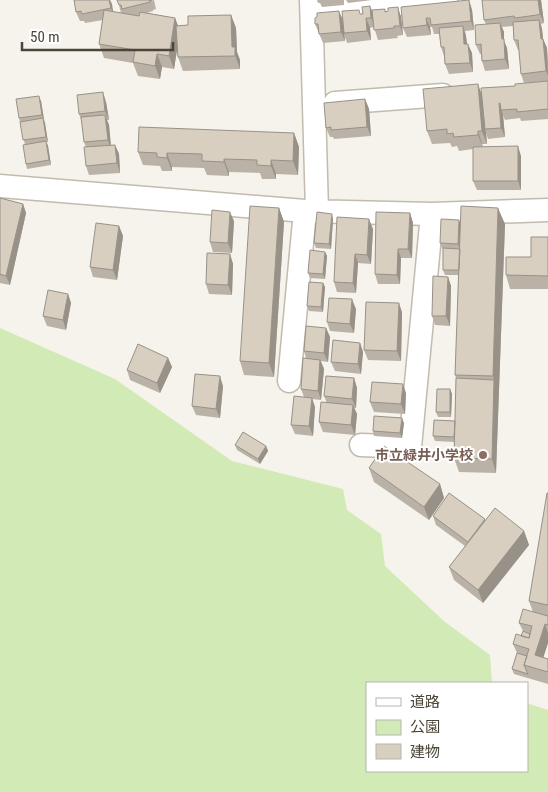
<svg xmlns="http://www.w3.org/2000/svg" width="548" height="792" viewBox="0 0 548 792" font-family="'Roboto Condensed','Noto Sans JP',sans-serif">
  <style>
    .green { fill: #d2eab5 }
    .lines { fill: none; stroke-linecap: round; stroke-linejoin: round }
    .minor-casing { stroke: #c2bbae; stroke-width: 25 }
    .minor { stroke: #fff; stroke-width: 22 }
    .wall { fill: #bab2a6 }
    .shaded-wall { fill: #979187 }
    .building { fill: #d8cfc1; stroke: #979187 }
    .education-dot { fill: #8d6e63; stroke: #fff; stroke-width: 2 }
    .labels { text-anchor: middle; dominant-baseline: central; stroke-width: 4; stroke-linejoin: round; paint-order: stroke }
    .education-label { font-size: 14px; font-weight: bold; fill: #785e54; stroke: #fff; text-anchor: end }
  </style>
  <rect width="100%" height="100%" fill="#f6f3ec"/>
  <!-- green -->
  <path class="green" d="M0,328L115,379L232,461L343,489L347,510L381,534L385,566L445,622L490,655L492,683H367V771H527V703L548,710V792H0Z"/>
  <g class="lines">
    <defs>
      <path id="minor" d="M311,0L317,211
        M312,12L446,0
        M335,103L443,95
        M0,186L305,211L432,214L548,210
        M289,381L305,211
        M361,445L410,447L432,214"/>
    </defs>
    <!-- minor casing -->
    <use href="#minor" class="minor-casing"/>
    <!-- minor -->
    <use href="#minor" class="minor"/>
  </g>
  <!-- wall -->
  <path class="wall" d="M74,0H110L113,12L121,13L119,5L154,0L156,9L153,10V11L147,13L175,18L178,26L188,25L231,15L236,28L237,52L240,60V69L183,71L178,57L177,50L174,69L162,67L160,79L138,76L133,63L104,58L99,44L103,20L85,23L84,21H80L76,12Z
    M317,0H344V5L322,7L320,3H318Z
    M346,0H372L348,3Z
    M469,0L472,10L474,30L465,31L466,36L467,44L472,53L473,72L449,74L445,64L444,56L441,47L439,34H434L432,27H430L431,35L407,37L403,28Z
    M482,0H541L544,23L541,24L542,29L543,39L547,48L548,62V81L524,83L521,74L519,50H518L514,40L513,26L502,27L504,32V41L507,48L509,69L485,71L482,61L481,54H480L476,45L486,24L484,20Z
    M386,11L401,17L403,35L397,36L398,38L378,40L374,27L370,28L371,40L347,43L344,34L345,41L323,43L315,24L317,17L342,20L361,14L372,12Z
    M548,81V119L521,121L520,118L505,120L503,115L505,137L488,139L486,133L487,144H482L483,147L521,156V190H477L473,181V149L459,151L457,146L452,147L450,143L432,144L427,131L482,95L515,86Z
    M365,99L369,109L371,136L334,139L333,137H330L326,128Z
    M41,101L48,142H46L48,146L51,165L27,169L26,164L25,145L19,118Z
    M106,102L109,120H107L109,125L111,145H115L119,154L120,173L89,175L86,166V147L84,142L82,122L79,114Z
    M294,133L299,147L298,175L276,174V179H262L260,173L229,172V176L207,175L204,168L172,167V171H162L160,166L143,165L138,152Z
    M0,198L23,204L26,213L10,285L0,283Z
    M279,208L284,222L274,377L244,375L240,361Z
    M410,213L413,223L412,258H401L400,284H378L375,274Z
    M333,219L331,249L316,248L314,243Z
    M234,221L232,253L213,252L210,242Z
    M460,223L505,224L496,473L459,472L454,458V442L435,441L433,436L455,421L456,378L455,375L459,275H445L443,270V248H442L440,243Z
    M119,226L123,236L117,280L93,277L90,267Z
    M373,229L371,264L358,263L356,293L337,292L334,282Z
    M548,237V289H510L506,275L531,257Z
    M325,252L327,256L325,279L310,278L308,273Z
    M230,254L233,264L232,295L209,294L206,284Z
    M448,277L451,286L450,326L435,325L432,316Z
    M323,283L325,287L323,312L309,311L307,306Z
    M68,294L71,303L66,330L47,326L43,316Z
    M356,309L354,333L330,331L327,322Z
    M402,312L401,361L368,360L364,350Z
    M326,328L330,337L328,362L321,361L324,369L321,400L312,399L315,407L313,436L295,434L291,425L304,397L301,389L306,358L304,351Z
    M360,343L363,352L361,374L335,371L331,362Z
    M168,358L172,367L160,393L130,380L127,370Z
    M354,378L357,388L356,408H354L357,414L355,435L323,432L319,422L327,403L324,396Z
    M223,386L220,418L196,415L192,406Z
    M450,389L452,394L451,417H438L436,412Z
    M406,393L405,414L374,412L370,402Z
    M404,423L402,438L374,436L373,431Z
    M235,445L266,446L268,451L260,464L237,450Z
    M369,468L440,484L444,498L429,520L374,482Z
    M548,493V643L543,657L548,659V684L514,674L512,669L517,653L513,644L521,636L523,631L519,623L533,612L529,601Z
    M433,516L485,520L524,531L529,545L483,603L454,580L449,567L465,546L436,525Z"/>
  <!-- shaded-wall -->
  <path class="shaded-wall" d="M109,0H110L112,4L114,17L111,8Z
    M469,0L472,10L474,30L471,21Z
    M538,0H541L544,23L540,14Z
    M370,6L374,15L375,27L371,18Z
    M398,7L401,17L403,35L400,26Z
    M339,11L343,20L345,41L341,32Z
    M231,15L236,28L237,52L240,60V69L232,47Z
    M175,18L180,31L174,69L169,56Z
    M366,18L370,28L371,40L367,31Z
    M426,18L430,27L431,35L427,25Z
    M539,20L542,29L544,49L541,39Z
    M500,23L504,32V41L507,48L509,69L505,59L502,39Z
    M463,26L466,36L468,53L464,44Z
    M543,39L547,48L548,76L546,71Z
    M468,44L472,53L473,72L470,63Z
    M157,54L162,67L160,79L155,66Z
    M478,84L483,98L485,129L486,133L487,144L482,131Z
    M103,92L106,102L109,120L105,111Z
    M39,96L41,101L44,120L42,115Z
    M365,99L369,109L371,136L367,127Z
    M499,103L503,115L505,137L501,128Z
    M105,115L109,125L111,149L108,140Z
    M43,118L45,123L48,142L46,137Z
    M478,131L482,144L483,148L478,135Z
    M294,133L299,147L298,175L293,161Z
    M46,141L48,146L51,165L49,160Z
    M115,145L119,154L120,173L117,163Z
    M518,146L521,156V190L518,181Z
    M167,153L172,167V171L167,158Z
    M224,159L229,172V176L224,162Z
    M271,160L276,174V179L271,166Z
    M23,204L26,213L10,285L6,276Z
    M279,208L284,222L274,377L269,363Z
    M498,208L505,224L496,473L492,459L494,380L493,376Z
    M230,212L234,221L232,253L228,243Z
    M410,213L413,223L412,258L408,249Z
    M332,214L333,219L331,249L329,244Z
    M369,219L373,229L371,264L367,255Z
    M459,220L461,225L460,249L458,244Z
    M119,226L123,236L117,280L113,270Z
    M398,249L401,258L400,284L397,275Z
    M325,252L327,256L325,279L323,274Z
    M230,254L233,264L232,295L228,285Z
    M355,254L358,263L356,293L353,283Z
    M448,277L451,286L450,326L446,316Z
    M323,283L325,287L323,312L321,307Z
    M68,294L71,303L66,330L63,320Z
    M352,299L356,309L354,333L350,324Z
    M399,303L402,312L401,361L397,351Z
    M326,328L330,337L328,362L324,353Z
    M360,343L363,352L361,374L358,364Z
    M168,358L172,367L160,393L157,383Z
    M320,360L324,369L321,400L318,391Z
    M220,376L223,386L220,418L216,409Z
    M354,378L357,388L356,408L352,399Z
    M403,384L406,393L405,414L401,404Z
    M450,389L452,394L451,417L450,412Z
    M312,398L315,407L313,436L309,426Z
    M353,405L357,414L355,435L351,425Z
    M402,418L404,423L402,438L400,433Z
    M266,446L268,451L260,464L258,459Z
    M440,484L444,498L429,520L424,507Z
    M524,531L529,545L483,603L478,590Z
    M545,624L548,633V643L540,668L535,655Z"/>
  <!-- building -->
  <path class="building" d="M74,0H109L111,8L82,14L81,11L76,12Z
    M117,0H152L149,1L150,2L122,9L121,5H119Z
    M469,0L471,21L431,25L430,18H426L427,25L403,28L401,7Z
    M482,0H538L540,14L537,15L515,18L514,16L484,20Z
    M370,6L371,18H366L367,31L344,33L342,11L359,10L360,14H363L362,7Z
    M398,7L400,26H394V28L374,30L372,10L385,9V12L388,11V8Z
    M104,10L139,16L140,12L175,18L169,56L157,54L155,66L133,62L135,50L99,44Z
    M339,11L341,32L319,34L318,24H315V18L317,17V13Z
    M231,15L232,47H235V56L178,57L176,26L188,25V16Z
    M539,20L541,39H543L546,71L521,74L518,40H514L513,22Z
    M500,23L502,39H504L505,59L482,61L481,44L476,45L475,25Z
    M463,26L464,44H468L470,63L445,64L444,47H441L439,28Z
    M548,81V109L517,112V109L501,110L500,103H499L501,128L485,129L481,88L515,86V84Z
    M478,84L482,131H478V135L454,137L453,133L447,134V129L427,131L423,89Z
    M103,92L105,111L79,114L77,95Z
    M39,96L42,115L19,118L16,99Z
    M365,99L367,127L331,130V127L326,128L324,103Z
    M105,115L108,140L84,142L81,117Z
    M43,118L46,137L23,140L20,122Z
    M139,127L294,133L293,161L271,160V166L257,165V160L224,159V162L202,161V154L167,153V158L157,157V153L138,152Z
    M46,141L49,160L26,164L23,145Z
    M115,145L117,163L86,166L84,147Z
    M518,146V181H473V147Z
    M0,198L23,204L6,276L0,274Z
    M250,206L279,208L269,363L240,361Z
    M461,206L498,208L493,376L455,375Z
    M212,210L230,212L228,243L210,242Z
    M317,212L332,214L329,244L314,243Z
    M376,212L410,213L408,249H398L397,275L375,274Z
    M337,217L369,219L367,255L355,254L353,283L334,282Z
    M441,219L459,220L458,244L440,243Z
    M96,223L119,226L113,270L90,267Z
    M531,237H548V276L506,275V257H531Z
    M443,248L460,249L459,270H443Z
    M310,250L325,252L323,274L308,273Z
    M207,253L230,254L228,285L206,284Z
    M433,276L448,277L446,316H432Z
    M309,282L323,283L321,307L307,306Z
    M48,290L68,294L63,320L43,316Z
    M329,298L352,299L350,324L327,322Z
    M366,302L399,303L397,351L364,350Z
    M306,326L326,328L324,353L304,351Z
    M333,340L360,343L358,364L331,362Z
    M138,344L168,358L157,383L127,370Z
    M303,358L320,360L318,391L301,389Z
    M195,374L220,376L216,409L192,406Z
    M326,376L354,378L352,399L324,396Z
    M456,378L494,380L492,459L454,458Z
    M372,382L403,384L401,404L370,402Z
    M437,389H450V412H436Z
    M294,396L312,398L309,426L291,425Z
    M321,402L353,405L351,425L319,422Z
    M374,416L402,418L400,433L373,431Z
    M434,420L455,421L454,437L433,436Z
    M243,432L266,446L258,459L235,445Z
    M384,446L440,484L424,507L369,468Z
    M449,493L485,519L468,542L433,516Z
    M547,493H548V605L529,601Z
    M495,508L524,531L478,590L449,567Z
    M523,609L548,616V625L545,624L535,655L548,659V672L524,665L529,649L513,644L516,634L529,638L532,626L519,623Z
    M523,631L530,634L529,638L521,636Z
    M517,653L527,656L524,665L528,674L512,669Z"/>
  <!-- markers -->
  <circle class="education-dot" cx="483" cy="455" r="5"/>
  <g class="labels">
    <!-- education labels -->
    <g class="education-label">
      <text x="473" y="455">市立緑井小学校</text>
    </g>
  </g>
  <!-- legend -->
  <rect x="366" y="682" width="162" height="90" fill="#ffffff" stroke="#b7b4b0"/>
  <rect x="376" y="698" width="25" height="8" fill="#ffffff" stroke="#b7b4b0"/>
  <text x="410" y="707" font-size="15" fill="#4b4439">道路</text>
  <rect x="376" y="720" width="25" height="15" fill="#d2eab5" stroke="#b7b4b0"/>
  <text x="410" y="732" font-size="15" fill="#4b4439">公園</text>
  <rect x="376" y="744" width="25" height="15" fill="#d8cfc1" stroke="#b7b4b0"/>
  <text x="410" y="757" font-size="15" fill="#4b4439">建物</text>
  <!-- scale -->
  <path d="M22 42v8h151v-8" fill="none" stroke="#4b4439" stroke-width="2.5"/>
  <text x="30" y="42" font-size="15" fill="#4b4439" stroke="#ffffff" stroke-width="4" paint-order="stroke">50 m</text>
</svg>
